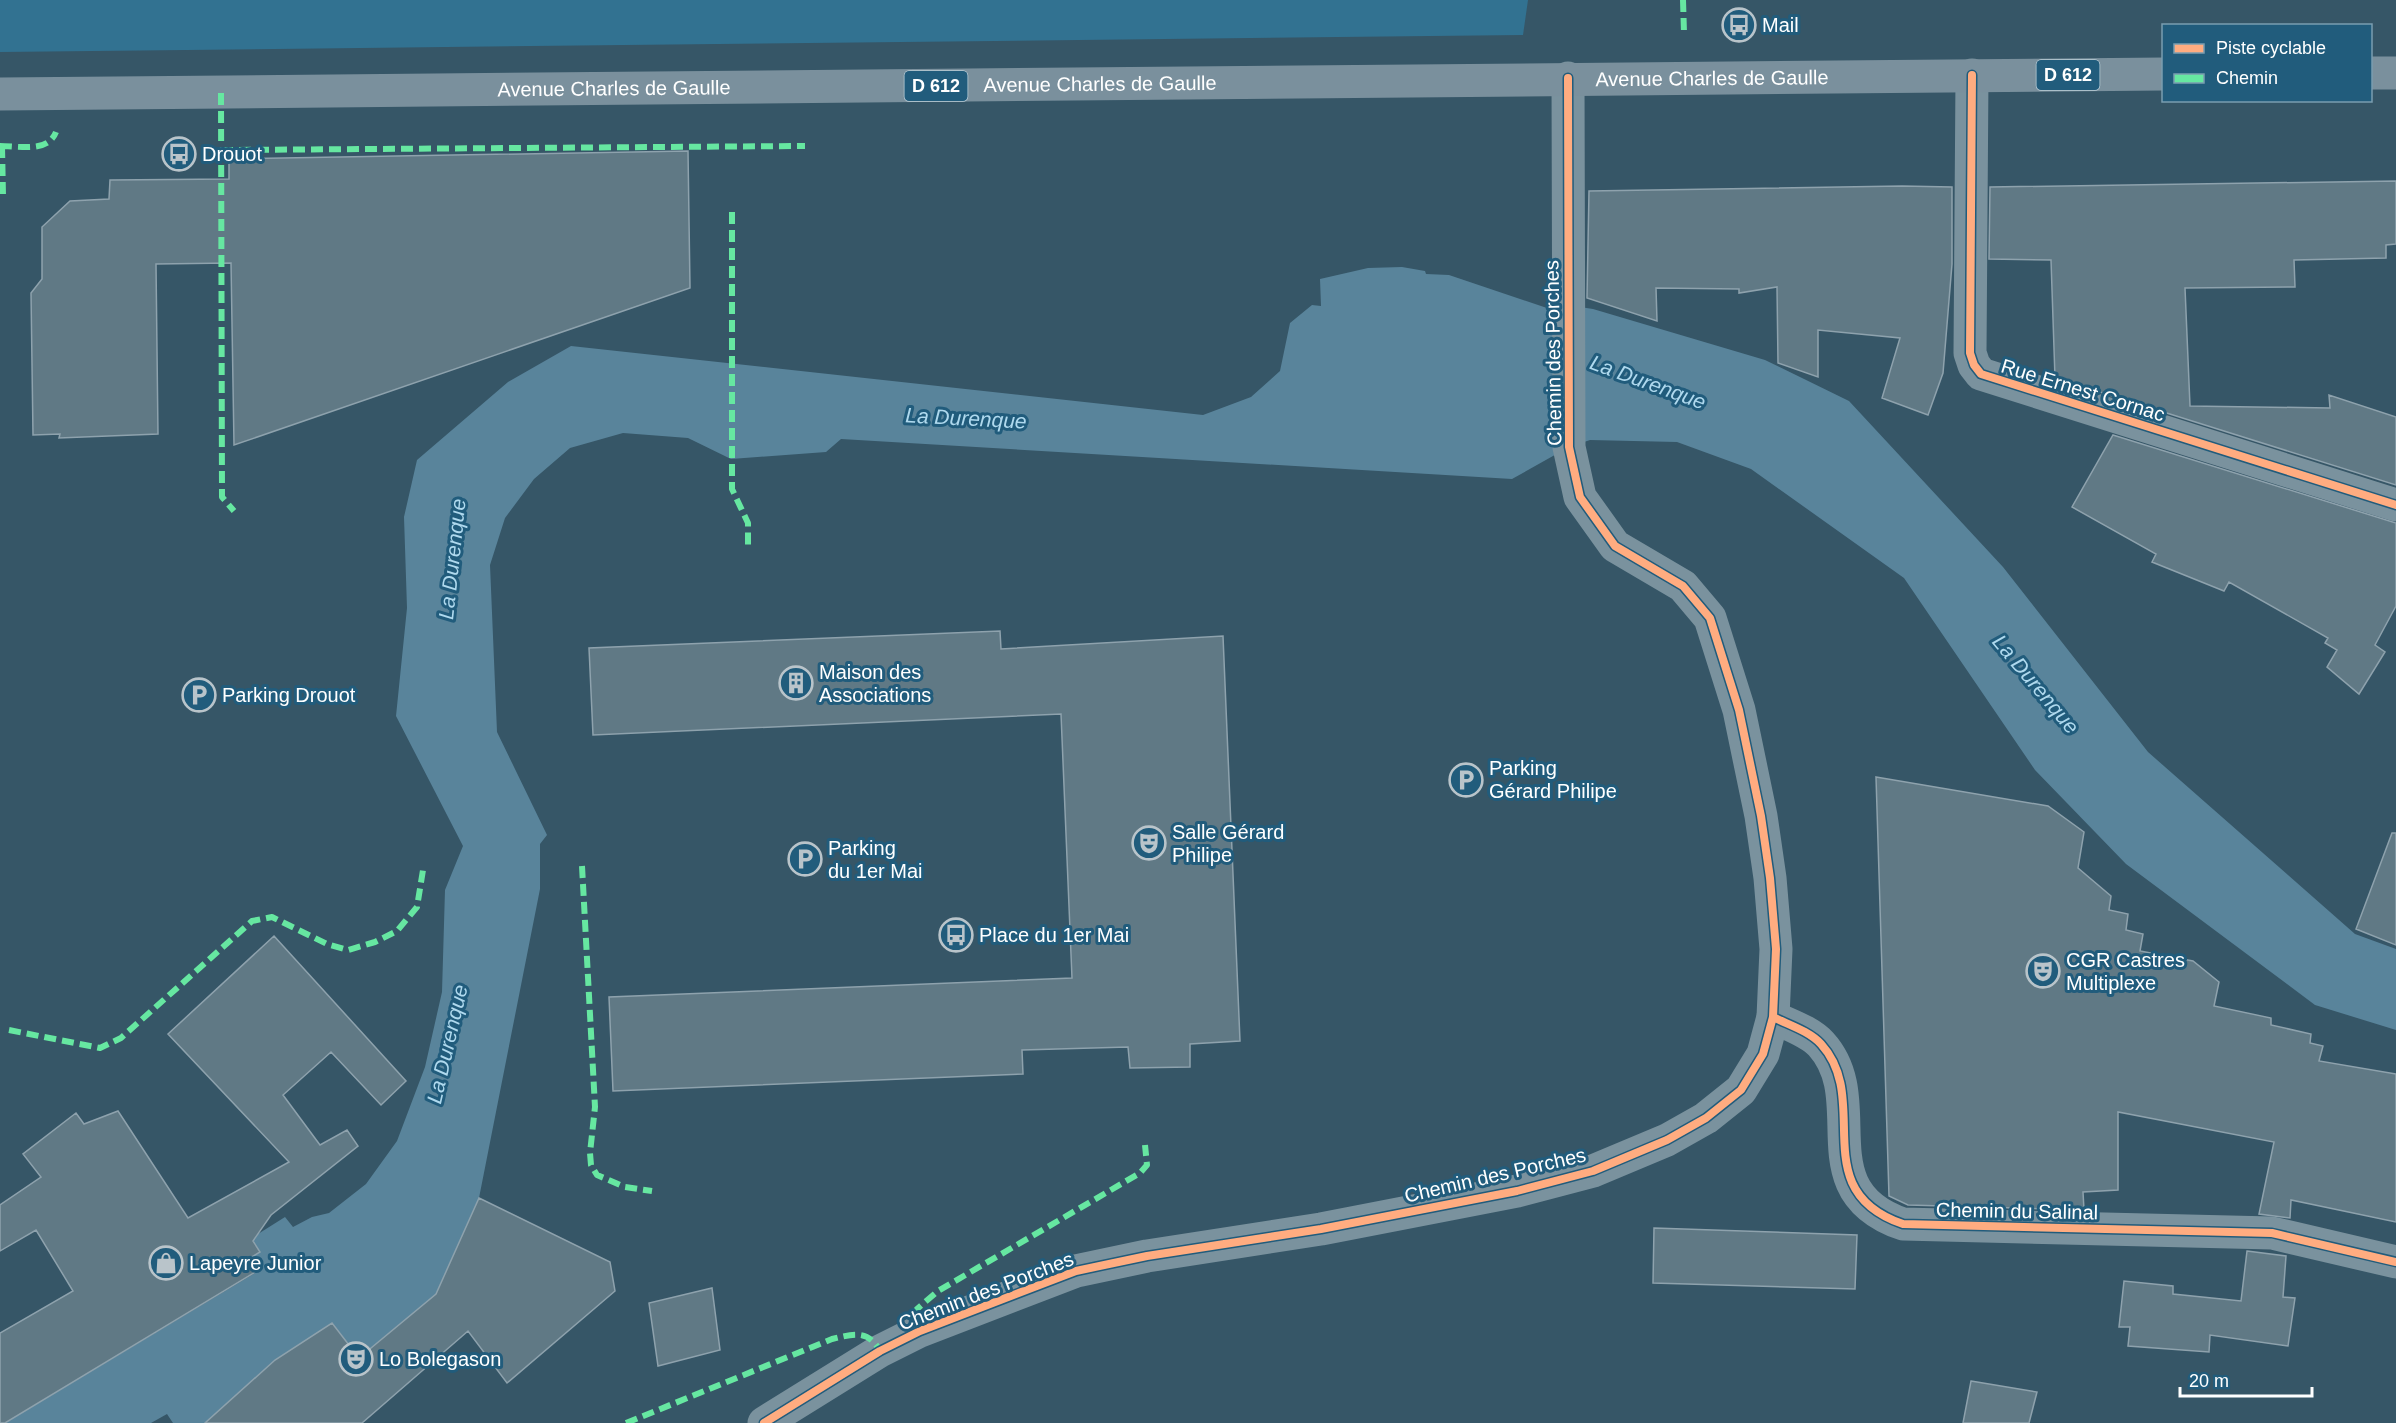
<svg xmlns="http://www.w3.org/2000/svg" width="2396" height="1423" viewBox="0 0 2396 1423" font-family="Arial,sans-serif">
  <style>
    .green { fill: #327291 }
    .water { fill: #59849b }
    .building { fill: #607985; stroke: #8ea2ad; stroke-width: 1.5 }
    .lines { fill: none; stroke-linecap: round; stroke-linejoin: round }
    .minor { stroke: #7a929e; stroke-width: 33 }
    .tertiary { stroke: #7a929e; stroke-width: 33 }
    .primary { stroke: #7a909d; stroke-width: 33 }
    .quiet { stroke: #66e7a1; stroke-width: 6; stroke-dasharray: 12 6; stroke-linecap: butt }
    .cycleway-casing { stroke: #215c7c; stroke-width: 11 }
    .cycleway { stroke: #ffac80; stroke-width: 8 }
    .labels { text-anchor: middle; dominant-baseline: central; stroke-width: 6; stroke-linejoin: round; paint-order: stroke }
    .shield { fill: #215c7c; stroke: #bcced8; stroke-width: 1.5 }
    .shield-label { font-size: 18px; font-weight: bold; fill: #fff }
    .poi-label { font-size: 20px; fill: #fff; stroke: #215c7c; text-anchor: start }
    .street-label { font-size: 20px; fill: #fff; stroke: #215c7c }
    .water-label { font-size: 21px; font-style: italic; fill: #afd9ee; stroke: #215c7c }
  </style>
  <rect width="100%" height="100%" fill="#365667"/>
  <!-- green -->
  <path class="green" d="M0,0H1528L1523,35L0,52Z"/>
  <!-- water -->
  <path class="water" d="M1402,267L1425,271L1426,274L1449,275L1547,308L1567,305L1593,309L1765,360L1849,401L2003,567L2148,752L2355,934L2396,949V1030L2315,1005L2126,864L2035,770L1904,578L1751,469L1677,442L1590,440L1569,447L1512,479L841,439L826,452L731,459L688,438L623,433L570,448L534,479L505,518L490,565L497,732L547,835L540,844V889L479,1198L436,1294L359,1358L333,1324L275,1360L205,1423H173L167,1414L151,1423H5L257,1272L250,1258L260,1252L253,1241L258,1234L285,1217L293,1227L312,1217L329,1213L366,1184L397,1141L425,1067L442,992L445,890L463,846L396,716L407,608L404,517L417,460L508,382L571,346L1203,415L1251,397L1280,371L1290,323L1312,305L1321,306L1320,279L1368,268Z"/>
  <!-- building -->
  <path class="building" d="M688,151L690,288L234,445L231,263L156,264L158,434L59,438L60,434L33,435L31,293L42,279V227L70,201L109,199L110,180L229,179V159Z
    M2396,181V244L2386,245V258L2294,260L2295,287L2185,288L2190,406L2330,408L2329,395L2396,417V485L2055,378L2051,260L1989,259L1990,187Z
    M1902,186L1952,187V264L1943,373L1928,415L1882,398L1900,338L1818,330V377L1778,363L1777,287L1739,293V289L1656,288L1657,321L1587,298L1589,191Z
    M2113,435L2396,523V606L2375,645L2385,652L2359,694L2327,667L2337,650L2325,643L2328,638L2229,582L2224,591L2152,562L2156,554L2072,507Z
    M1000,631L1001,649L1223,636L1240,1041L1190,1044V1067L1130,1068L1128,1047L1022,1050L1023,1074L613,1091L609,997L1072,978L1061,714L593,735L589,648Z
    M1876,777L2048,806L2084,832L2078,868L2111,896L2109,910L2128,914L2126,930L2143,934L2140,951L2193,961L2219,982L2214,1006L2271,1018V1025L2311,1034L2310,1043L2323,1046L2319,1061L2396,1074V1222L2291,1200L2290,1218L2259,1214L2274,1142L2118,1112V1190L2083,1192L2084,1210L1908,1205L1889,1196Z
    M2392,833H2396V945L2356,929Z
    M274,936L406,1081L381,1105L331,1052L283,1095L320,1145L347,1130L358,1146L271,1215L253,1241L260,1252L250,1258L257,1271L5,1423H0V1333L73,1291L36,1230L0,1251V1205L41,1177L23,1154L76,1113L84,1124L118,1111L188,1218L289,1162L168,1034Z
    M479,1198L610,1262L615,1291L507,1383L468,1331L362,1423H205L275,1360L332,1323L359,1358L436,1294Z
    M1654,1228L1857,1235L1855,1289L1653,1283Z
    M2247,1251L2286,1256L2283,1297L2295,1298L2288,1346L2210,1335L2209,1352L2128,1346L2130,1327H2119L2124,1281L2173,1286V1294L2241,1301Z
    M712,1288L720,1350L658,1366L649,1303Z
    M1971,1381L2037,1392L2029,1423H1963Z"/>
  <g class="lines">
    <!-- minor -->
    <path class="minor" d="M1972,75L1970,353L1974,365L1981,374L2396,505
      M1773,1017C1789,1025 1809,1031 1821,1044C1873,1101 1804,1190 1903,1224L2272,1233L2396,1262"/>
    <!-- tertiary -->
    <path class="tertiary" d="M764,1423L880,1351L920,1331L1076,1271L1147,1256L1321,1229L1517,1191L1593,1171L1667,1140L1706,1118L1741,1090L1763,1054L1773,1017L1776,949L1770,878L1761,816L1739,710L1710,618L1683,586L1615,546L1580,497L1569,447L1568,78"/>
    <!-- primary -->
    <g class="primary">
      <path d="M2370,73H2396"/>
      <path id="s1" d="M0,94L2164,74"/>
    </g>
    <!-- quiet -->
    <path class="quiet" d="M1683,0L1684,33
      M221,93L222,497L234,511
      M0,146C20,146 48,153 56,132
      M2,146L3,196
      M221,150L805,146
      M732,212V489L748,523V549
      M582,866L595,1107L590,1153L591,1165L597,1175L625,1187L652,1191
      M9,1030L100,1048L121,1038L252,921L272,917L327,944L348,950L375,942L397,931L417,907L423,870
      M920,1331L913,1316L917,1309L938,1291L1140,1173L1147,1165L1145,1145
      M626,1423L832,1339C853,1334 868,1329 880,1351"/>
    <defs>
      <path id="cycleway" d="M1972,75L1970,353L1974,365L1981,374L2396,505
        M1773,1017C1789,1025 1809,1031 1821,1044C1873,1101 1804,1190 1903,1224L2272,1233L2396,1262
        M764,1423L880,1351L920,1331L1076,1271L1147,1256L1321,1229L1517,1191L1593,1171L1667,1140L1706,1118L1741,1090L1763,1054L1773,1017L1776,949L1770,878L1761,816L1739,710L1710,618L1683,586L1615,546L1580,497L1569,447L1568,78"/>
    </defs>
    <!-- cycleway casing -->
    <use href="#cycleway" class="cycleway-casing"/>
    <!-- cycleway -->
    <use href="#cycleway" class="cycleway"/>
  </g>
  <!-- icons -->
  <defs>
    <symbol id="bus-ring" viewBox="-11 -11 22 22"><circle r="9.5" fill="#215c7c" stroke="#b9c4ca" stroke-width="1.5"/><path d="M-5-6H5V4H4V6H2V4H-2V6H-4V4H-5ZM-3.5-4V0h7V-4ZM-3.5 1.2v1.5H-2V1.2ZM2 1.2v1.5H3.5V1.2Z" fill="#b9c4ca"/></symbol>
    <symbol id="building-ring" viewBox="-11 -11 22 22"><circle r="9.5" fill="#215c7c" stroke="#b9c4ca" stroke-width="1.5"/><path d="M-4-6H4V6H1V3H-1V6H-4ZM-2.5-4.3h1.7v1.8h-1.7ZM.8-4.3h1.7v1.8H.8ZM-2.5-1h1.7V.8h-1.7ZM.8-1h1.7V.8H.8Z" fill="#b9c4ca"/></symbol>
    <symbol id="parking-ring" viewBox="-11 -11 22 22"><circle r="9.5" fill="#215c7c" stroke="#b9c4ca" stroke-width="1.5"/><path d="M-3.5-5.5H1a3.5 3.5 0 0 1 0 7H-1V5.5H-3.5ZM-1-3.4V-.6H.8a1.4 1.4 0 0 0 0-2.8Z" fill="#b9c4ca"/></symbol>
    <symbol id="theatre-ring" viewBox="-11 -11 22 22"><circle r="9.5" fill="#215c7c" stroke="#b9c4ca" stroke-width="1.5"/><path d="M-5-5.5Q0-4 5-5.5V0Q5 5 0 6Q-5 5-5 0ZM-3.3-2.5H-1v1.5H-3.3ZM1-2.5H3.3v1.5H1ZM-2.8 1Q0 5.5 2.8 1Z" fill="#b9c4ca"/></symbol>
    <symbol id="shop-ring" viewBox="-11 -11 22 22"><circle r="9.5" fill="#215c7c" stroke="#b9c4ca" stroke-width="1.5"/><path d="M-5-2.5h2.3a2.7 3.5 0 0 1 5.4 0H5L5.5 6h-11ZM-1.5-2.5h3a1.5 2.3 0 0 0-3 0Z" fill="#b9c4ca"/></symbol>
  </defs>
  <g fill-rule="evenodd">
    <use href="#bus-ring" x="1720" y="6" width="38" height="38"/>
    <use href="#bus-ring" x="160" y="135" width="38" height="38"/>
    <use href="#building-ring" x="777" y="664" width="38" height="38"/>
    <use href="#parking-ring" x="180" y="676" width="38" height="38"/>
    <use href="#parking-ring" x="1447" y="761" width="38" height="38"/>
    <use href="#theatre-ring" x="1130" y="824" width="38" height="38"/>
    <use href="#parking-ring" x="786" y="840" width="38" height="38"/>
    <use href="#bus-ring" x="937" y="916" width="38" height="38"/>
    <use href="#theatre-ring" x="2024" y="952" width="38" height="38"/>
    <use href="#shop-ring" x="147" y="1244" width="38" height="38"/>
    <use href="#theatre-ring" x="337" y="1340" width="38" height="38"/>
  </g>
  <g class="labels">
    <!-- shield labels -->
    <g class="shield">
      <rect x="2036.5" y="60" width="63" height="30" rx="4.5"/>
      <rect x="904.5" y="71" width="63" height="30" rx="4.5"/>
    </g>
    <g class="shield-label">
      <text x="2068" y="75">D 612</text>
      <text x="936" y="86">D 612</text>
    </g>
    <!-- poi labels -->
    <g class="poi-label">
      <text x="1762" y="25">Mail</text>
      <text x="202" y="154">Drouot</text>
      <text x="819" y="672">Maison des<tspan x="819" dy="23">Associations</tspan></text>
      <text x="222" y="695">Parking Drouot</text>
      <text x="1489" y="768">Parking<tspan x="1489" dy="23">Gérard Philipe</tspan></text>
      <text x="1172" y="832">Salle Gérard<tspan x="1172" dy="23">Philipe</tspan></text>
      <text x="828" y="848">Parking<tspan x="828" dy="23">du 1er Mai</tspan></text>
      <text x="979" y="935">Place du 1er Mai</text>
      <text x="2066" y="960">CGR Castres<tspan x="2066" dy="23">Multiplexe</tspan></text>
      <text x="189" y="1263">Lapeyre Junior</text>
      <text x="379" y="1359">Lo Bolegason</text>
    </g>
    <!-- street labels -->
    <g class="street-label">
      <text stroke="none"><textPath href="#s1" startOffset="1712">Avenue Charles de Gaulle</textPath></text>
      <text stroke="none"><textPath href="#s1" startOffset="1100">Avenue Charles de Gaulle</textPath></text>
      <text stroke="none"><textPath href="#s1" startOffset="614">Avenue Charles de Gaulle</textPath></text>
      <text transform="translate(1553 353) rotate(-91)">Chemin des Porches</text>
      <text transform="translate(2083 390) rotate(17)">Rue Ernest Cornac</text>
      <text transform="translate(1495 1175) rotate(-13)">Chemin des Porches</text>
      <text transform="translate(2017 1211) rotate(1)">Chemin du Salinal</text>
      <text transform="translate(986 1291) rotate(-21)">Chemin des Porches</text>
    </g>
    <!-- water labels -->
    <g class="water-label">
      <text transform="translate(1648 382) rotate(20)">La Durenque</text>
      <text transform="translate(966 418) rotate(3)">La Durenque</text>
      <text transform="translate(452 559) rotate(-84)">La Durenque</text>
      <text transform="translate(2036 684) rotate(50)">La Durenque</text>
      <text transform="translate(447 1044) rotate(-77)">La Durenque</text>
    </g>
  </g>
  <!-- legend -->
  <rect x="2162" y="24" width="210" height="78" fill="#215c7c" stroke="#7a9db0" stroke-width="1.5"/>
  <rect x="2174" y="44" width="30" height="9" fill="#ffac80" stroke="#7a9db0" stroke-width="1.5"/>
  <text x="2216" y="54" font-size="18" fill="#ffffff">Piste cyclable</text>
  <rect x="2174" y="74" width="30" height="9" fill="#66e7a1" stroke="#7a9db0" stroke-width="1.5"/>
  <text x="2216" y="84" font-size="18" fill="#ffffff">Chemin</text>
  <!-- scale -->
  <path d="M2180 1387v9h132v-9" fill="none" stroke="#ffffff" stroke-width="3"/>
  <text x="2189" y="1387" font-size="18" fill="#ffffff" stroke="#215c7c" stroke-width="4.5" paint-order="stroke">20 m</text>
</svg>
